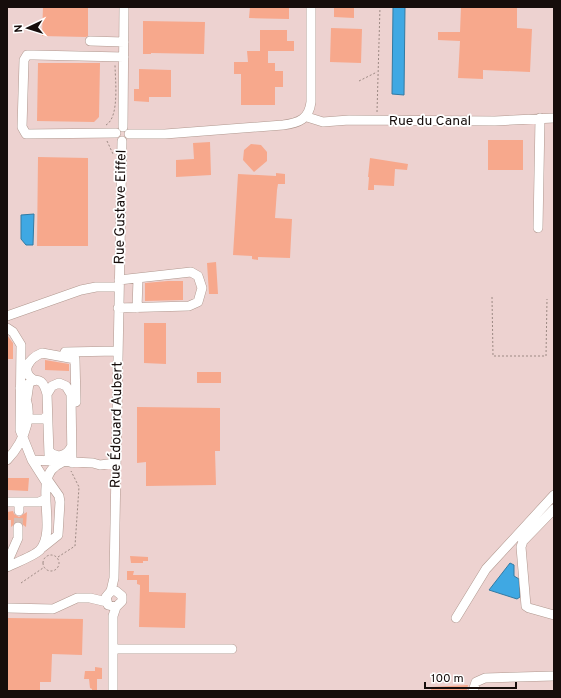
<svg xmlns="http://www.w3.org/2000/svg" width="561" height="698" viewBox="0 0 561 698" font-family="Overpass,sans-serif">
  <rect width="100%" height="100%" fill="#f6ddd4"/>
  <!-- industrial -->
  <path fill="#edd2d0" d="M7,7H554V691H7Z"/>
  <!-- water -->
  <path fill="#3fa8e3" stroke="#337aa2" d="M393,7H405L404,95L392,94Z
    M34,214L33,245H26L21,239V215Z
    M510,563L514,565V576L519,579L520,597L517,599L489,590Z"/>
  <!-- building -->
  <path fill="#f7a88c" d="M43,7H88V36L86,37L42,36Z
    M250,7H289V19L249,18Z
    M334,7H354V18L334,17Z
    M461,7H517V28L532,29L530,72L483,70V79L458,78L460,41L438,40V32H460Z
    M143,21L205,22L204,54L151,53V54H143Z
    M331,28L362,29L361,63L330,62Z
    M260,30H287V41H294V51H268V63H275V71H283V87H275V105H241V74H234V62H248L247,51H260Z
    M38,63H100L99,117L94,122L37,121Z
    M139,69L171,70V97H149V102L134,101V89H139Z
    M488,140H523V170H488Z
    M210,142L211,175L176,177V160L194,159L193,143Z
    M251,144L261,145L267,152V161L254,172L243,160L244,150Z
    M38,157L88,158V246H37Z
    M370,158L408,164L407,170L395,169L394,186L374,185V190H368L369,177H368Z
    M276,173L285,174V184H278L277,190L275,218L292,219L290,258L258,257V260L252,259V256L233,255L238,174L276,176Z
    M216,262L218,294H209L207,263Z
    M168,281H183V300L145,301V283Z
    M144,323H166V364L144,363Z
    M7,335L13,343V359H8Z
    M45,360L69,364V371L45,370Z
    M197,372H221V383H197Z
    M137,407L220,408V451H215L216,485L146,486V462L137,463Z
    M7,478H29L28,491L7,490Z
    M13,511L14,514L19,517L27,512L26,527L18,521L11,527V520H7V512Z
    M130,556L148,557V561H143V563H131Z
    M127,571H134L133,575H149V592L186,593L185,628L139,627L140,585L137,584V580H127Z
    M7,618L83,619L82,655L52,654L51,682H40V691H7Z
    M95,667L102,668V679H97V691H92V689L90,688L89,679H84L85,671H95Z
    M468,685L467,691H431V687Z"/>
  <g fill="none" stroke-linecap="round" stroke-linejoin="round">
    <!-- minor-tunnel -->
    <path stroke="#d4beb6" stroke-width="9" stroke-dasharray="9 4.5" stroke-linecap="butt" d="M18,527L19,511"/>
    <defs>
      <path id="minor" d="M90,41L124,42
        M307,117L323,122L349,120L495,121L554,118
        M123,127L124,7
        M116,133L26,134L22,127L24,60L27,55H34L124,57
        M129,134H165L283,125C299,123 309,119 311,102V7
        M538,228L540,118
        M118,308L189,306L198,302L202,288L198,276L191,272L119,280
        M137,308L138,279
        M7,316L81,290L96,287H119
        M7,328L13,332L21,345L20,430L32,460L46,482
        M65,352L118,351
        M34,380C19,371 30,358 42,353L75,359L76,402
        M27,397L29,383C40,376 44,383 47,394
        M27,416L30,419H43L47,416
        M49,451C56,459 67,456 71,447
        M7,460C25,441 37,410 20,388
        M32,460L93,463L100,465L116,463
        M53,461L49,455L47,394L52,386L59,383L66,386L71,394L72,463
        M7,502H19V511
        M19,502H39L46,499
        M554,509L523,541L521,547L526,606L529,608L554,615
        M43,547L58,535L60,502L59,496L47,479
        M7,563L18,538V527
        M7,567C15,563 34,556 40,550C59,528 30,475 61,463
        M111,591H116L122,596V601L116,607L108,605L106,597L111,591L114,578L122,141
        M7,608L53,609L77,598H90L107,602
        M456,618L486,569L554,495
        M114,649H232
        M113,691V616L116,607
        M473,691L476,682L485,678L554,676"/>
    </defs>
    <!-- minor casing -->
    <use href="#minor" stroke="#b0988f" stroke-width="10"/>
    <!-- path -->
    <path stroke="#9c8983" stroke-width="1" stroke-dasharray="2 2" stroke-linecap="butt" d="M359,81L377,72
      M377,112L380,7
      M106,125C120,117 115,78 115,64
      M107,141L113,154
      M492,297L493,356H546L547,299
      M43 563a8 8 0 1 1 16 0a8 8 0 1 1-16 0Z
      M58,557L75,546L79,487L71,471
      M21,583L43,568"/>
    <!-- minor -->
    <use href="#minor" stroke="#fff" stroke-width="9"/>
  </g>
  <g text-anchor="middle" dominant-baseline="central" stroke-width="3.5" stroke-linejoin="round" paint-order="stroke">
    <!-- street labels -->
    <g font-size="14" fill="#160d0b" stroke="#fff">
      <text x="430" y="121">Rue du Canal</text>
      <text transform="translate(121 207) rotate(-89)">Rue Gustave Eiffel</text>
      <text transform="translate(117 425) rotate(-89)">Rue Édouard Aubert</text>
    </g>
  </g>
  <!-- border -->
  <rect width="561" height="698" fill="none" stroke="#160d0b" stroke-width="16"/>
  <!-- north arrow -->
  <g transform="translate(28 28) rotate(266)" stroke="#ffffff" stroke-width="3" paint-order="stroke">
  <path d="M0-3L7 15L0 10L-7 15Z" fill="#160d0b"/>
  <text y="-6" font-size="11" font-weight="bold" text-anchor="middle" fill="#160d0b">N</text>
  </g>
  <!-- scale -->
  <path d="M425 682v6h91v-6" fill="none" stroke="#160d0b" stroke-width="2"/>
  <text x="431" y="682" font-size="12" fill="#160d0b" stroke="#ffffff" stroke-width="3" paint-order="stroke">100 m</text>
</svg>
